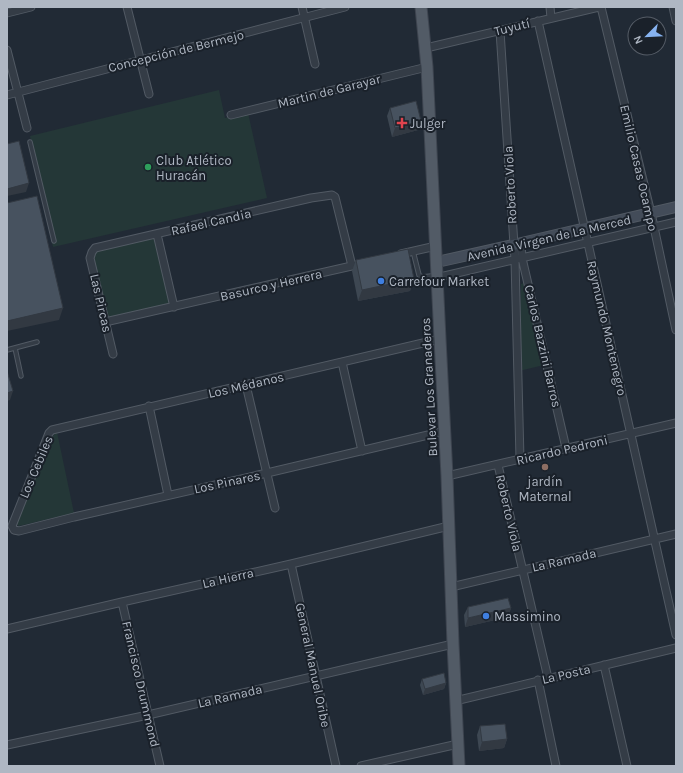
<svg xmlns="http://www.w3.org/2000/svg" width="683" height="773" viewBox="0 0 683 773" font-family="Karla,sans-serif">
  <rect width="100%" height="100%" fill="#212a35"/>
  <!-- green -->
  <path fill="#243737" d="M219,90L225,118L248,113L267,198L53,247L30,136Z
    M157,234L174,307L106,323L92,252Z
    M524,283L527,284L544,365L519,371L521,284Z
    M57,432L74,513L19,526L16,524L52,437Z"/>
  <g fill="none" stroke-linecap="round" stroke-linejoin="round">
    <defs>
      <path id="lane" d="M30,142L54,241
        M413,251L419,275L422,277L431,276
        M15,348L21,376
        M7,350L37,342"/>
      <path id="street" d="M127,7L149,94
        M302,7L315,64
        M550,7L551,18
        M601,7L651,213L676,330
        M673,7L676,21
        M7,13L31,7
        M538,21L676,635
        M500,31L515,260L520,459
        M426,48L599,7
        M7,50L27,128
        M7,95L345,7
        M231,115L427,67
        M157,234L174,307
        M521,243L522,258L566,448
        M401,254L436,246
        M427,280L676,222
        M105,322L356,265
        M440,339L52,430L49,433L12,526L14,530L19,531L74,517L267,473L445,431
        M113,354L90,258L92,252L95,248L311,198L332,195L335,197L336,201L352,266
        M342,362L362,451
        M246,385L275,508
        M149,406L168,495
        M498,465L548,678
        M447,476L676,423
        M291,564L336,766
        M451,587L676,534
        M122,602L160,766
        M7,629L122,602L291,564L449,526
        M604,665L627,766
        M538,680L556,766
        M455,701L676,648
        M7,745L148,715L453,644
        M361,766L458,744"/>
      <path id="secondary" d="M437,262L513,245L676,207"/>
      <path id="primary" d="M421,7L427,67L440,339L447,476L453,644L459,766"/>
    </defs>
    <!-- lane casing -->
    <use href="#lane" stroke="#525a64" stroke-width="5.5"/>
    <!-- street casing -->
    <use href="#street" stroke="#525a64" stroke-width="9"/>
    <!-- secondary casing -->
    <use href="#secondary" stroke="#525a64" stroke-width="12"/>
    <!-- primary casing -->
    <use href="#primary" stroke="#3e4550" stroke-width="13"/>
    <!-- lane -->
    <use href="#lane" stroke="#343c46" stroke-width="3.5"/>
    <!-- street -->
    <use href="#street" stroke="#343c46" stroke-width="7"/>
    <!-- secondary -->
    <use href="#secondary" stroke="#434c59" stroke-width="10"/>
    <!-- primary -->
    <use href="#primary" stroke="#525b66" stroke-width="11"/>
  </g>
  <!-- wall -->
  <path fill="#3d4752" d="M390,108L418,130L392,137L387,116Z
    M356,260L414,279L410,291L358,301L352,271Z
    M468,607L511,608L508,617L465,627L464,615Z
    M422,679L446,683L444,689L423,695L420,685Z
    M480,726L507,739L504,748L479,751L477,735Z"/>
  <!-- shaded-wall -->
  <path fill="#323942" d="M421,121L418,130L392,137L395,128Z
    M29,183L26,192L7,196V189Z
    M414,279L410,291L358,301L362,290Z
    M63,308L59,320L7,331V321Z
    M13,391L10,400L7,401V393Z
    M511,608L508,617L465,627L468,618Z
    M446,683L444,689L423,695L425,689Z
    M507,739L504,748L479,751L482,742Z"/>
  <!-- building -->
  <path fill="#47525f" stroke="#323942" d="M416,101L421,121L395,128L390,108Z
    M19,141L29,183L7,189V144Z
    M37,196L63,308L7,321V203Z
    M408,249L414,279L362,290L356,260Z
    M7,371L13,391L7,393Z
    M508,598L511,608L468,618V607Z
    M444,673L446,683L425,689L422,679Z
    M505,724L507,739L482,742L480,726Z"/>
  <!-- markers -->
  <path fill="#e0444e" stroke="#1a212a" stroke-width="1.5" d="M400 117h4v4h4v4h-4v4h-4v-4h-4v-4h4z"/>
  <circle fill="#2e9e5b" stroke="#1a212a" stroke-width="1.5" cx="148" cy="167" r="4"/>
  <g fill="#3f7fe0" stroke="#1a212a" stroke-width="1.5">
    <circle cx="381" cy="281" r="4"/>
    <circle cx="486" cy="616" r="4"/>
  </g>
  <circle fill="#8d6e63" stroke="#1a212a" stroke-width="1.5" cx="545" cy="467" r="4"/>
  <g text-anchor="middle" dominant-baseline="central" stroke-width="4" stroke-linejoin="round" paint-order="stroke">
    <!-- street labels -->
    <g font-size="13" fill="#afb7c3" stroke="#1a212a">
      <text transform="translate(512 27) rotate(-14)">Tuyutí</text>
      <text transform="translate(176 51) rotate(-14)">Concepción de Bermejo</text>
      <text transform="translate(329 91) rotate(-14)">Martin de Garayar</text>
      <text transform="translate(639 168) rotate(77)">Emilio Casas Ocampo</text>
      <text transform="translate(510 185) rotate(-93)">Roberto Viola</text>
      <text transform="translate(211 222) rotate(-13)">Rafael Candia</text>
      <text transform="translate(549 238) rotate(-13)">Avenida Virgen de La Merced</text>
      <text transform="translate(271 285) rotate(-13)">Basurco y Herrera</text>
      <text transform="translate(101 303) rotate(77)">Las Pircas</text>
      <text transform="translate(607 328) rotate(77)">Raymundo Montenegro</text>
      <text transform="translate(543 346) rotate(77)">Carlos Bazzini Barros</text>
      <text transform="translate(246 385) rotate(-13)">Los Médanos</text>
      <text transform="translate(429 387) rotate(-93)">Bulevar Los Granaderos</text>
      <text transform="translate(562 450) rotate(-13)">Ricardo Pedroni</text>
      <text transform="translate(36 467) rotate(-67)">Los Cebiles</text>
      <text transform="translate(227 482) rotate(-12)">Los Pinares</text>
      <text transform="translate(509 513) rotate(77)">Roberto Viola</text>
      <text transform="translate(564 560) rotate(-13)">La Ramada</text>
      <text transform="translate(228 578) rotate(-13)">La Hierra</text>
      <text transform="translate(313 665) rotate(78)">General Manuel Oribe</text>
      <text transform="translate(566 674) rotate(-13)">La Posta</text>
      <text transform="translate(141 684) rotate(77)">Francisco Drummond</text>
      <text transform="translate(230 696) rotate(-13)">La Ramada</text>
    </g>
    <!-- poi labels -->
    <g font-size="13" fill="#afb7c3" stroke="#1a212a" text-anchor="start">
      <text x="410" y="123">Julger</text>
      <text x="156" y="160">Club Atlético<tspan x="156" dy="15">Huracán</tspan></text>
      <text x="389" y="281">Carrefour Market</text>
      <text x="545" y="481" text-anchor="middle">jardín<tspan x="545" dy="15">Maternal</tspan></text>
      <text x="494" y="616">Massimino</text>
    </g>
  </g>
  <!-- border -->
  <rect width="683" height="773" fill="none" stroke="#afb7c3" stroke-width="16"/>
  <!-- north arrow -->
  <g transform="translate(647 36) rotate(246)"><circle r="19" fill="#1a212a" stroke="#565d67"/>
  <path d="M0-3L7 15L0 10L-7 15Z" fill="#87b3f0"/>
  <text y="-6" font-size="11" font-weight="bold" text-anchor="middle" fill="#afb7c3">N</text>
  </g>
</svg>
